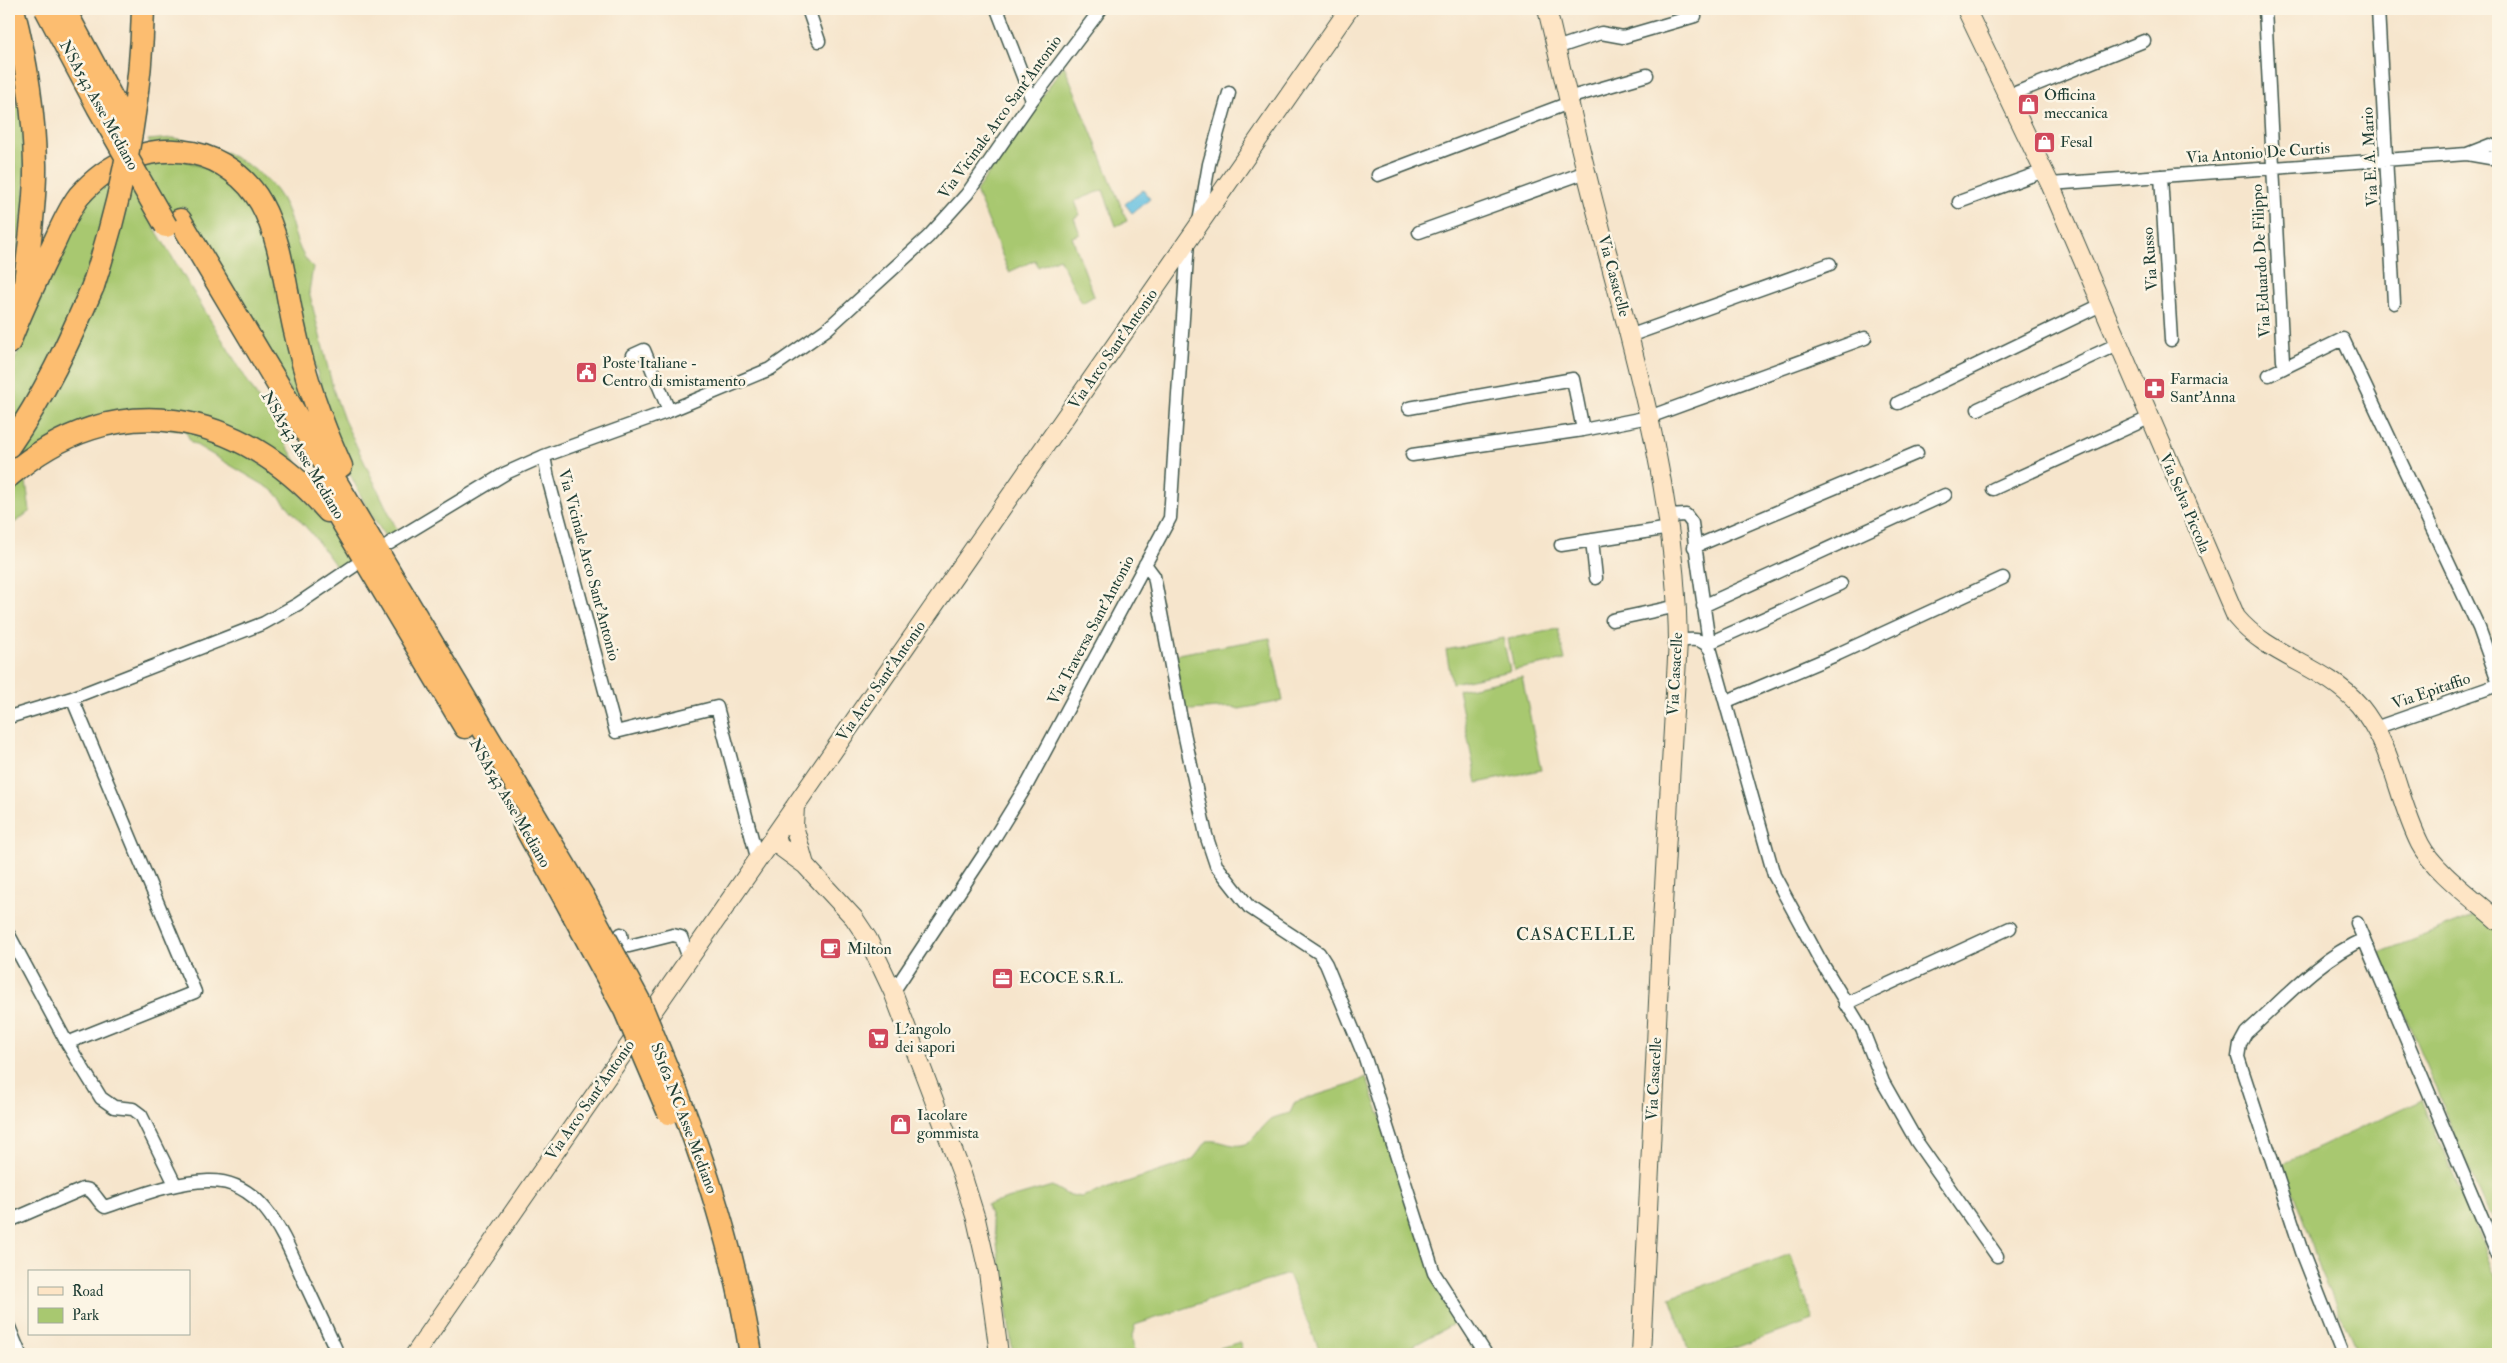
<svg xmlns="http://www.w3.org/2000/svg" width="2507" height="1363" viewBox="0 0 2507 1363" font-family="'IM FELL Double Pica',serif">
  <rect width="100%" height="100%" fill="#fcf5e5"/>
  <filter id="ink" filterUnits="userSpaceOnUse"><feTurbulence type="fractalNoise" baseFrequency=".02" numOctaves="2"/><feDisplacementMap in="SourceGraphic" scale="10" xChannelSelector="R" yChannelSelector="G"/><feConvolveMatrix kernelMatrix="1 2 1 2 8 2 1 2 1" color-interpolation-filters="sRGB"/></filter>
  <filter id="wash" filterUnits="userSpaceOnUse"><feTurbulence type="fractalNoise" baseFrequency=".0096" numOctaves="4" result="noise"/><feDisplacementMap in="SourceGraphic" scale="20" xChannelSelector="R" yChannelSelector="G"/><feGaussianBlur stdDeviation="1.12" result="paint"/><feColorMatrix in="noise" values="0 0 0 0 0 0 0 0 0 0 0 0 0 0 0 0 0 1.4 0 .05"/><feComposite in="paint" operator="in"/></filter>
  <g filter="url(#wash)">
    <rect width="100%" height="100%" fill="#f6e5cc"/>
    <!-- green -->
    <path fill="#a8c870" stroke="#648252" d="M1064,65L1127,221L1116,226L1103,190L1075,201L1080,215L1074,218L1080,234L1072,237L1094,296L1082,303L1059,258L1038,267L1035,260L1009,272L976,191Z
      M23,103L25,200L9,294C9,259 16,224 16,189C16,162 9,135 9,107Z
      M173,138C219,145 273,168 289,215C295,233 298,254 313,267L309,292L334,392L344,420L399,534L388,541L366,506L347,468L260,191L152,147L148,140Z
      M157,157L184,160L220,172L241,191L257,213L268,250L311,427L184,206L154,227L302,471L219,439L288,480L330,527L352,561L339,570L312,534L274,491L191,442L185,430L151,427L84,440L25,474L30,511L9,527V377L14,362L70,228L85,201L102,184Z
      M1558,629L1565,660L1514,670L1508,639Z
      M1270,638L1283,701L1239,709L1233,707L1191,710L1185,708L1172,655Z
      M1503,638L1510,671L1452,683L1446,650Z
      M1522,677L1541,770L1477,783L1458,690Z
      M2481,913L2498,930V1220L2487,1212L2379,953Z
      M1366,1077L1458,1320L1457,1322L1398,1354H1321L1288,1274L1135,1325L1132,1336L1134,1354H1013L996,1236L987,1205L1052,1186L1066,1194L1081,1197L1188,1162L1194,1158L1207,1141C1219,1139 1230,1147 1242,1145C1255,1141 1258,1130 1268,1121C1273,1117 1283,1115 1290,1113L1295,1102L1353,1084Z
      M2422,1100L2498,1282V1354H2358L2321,1271L2283,1164Z
      M1790,1254L1813,1320L1718,1354H1690L1670,1298Z
      M1240,1342L1243,1354H1200Z"/>
    <!-- water -->
    <path fill="#63c0e1" stroke="#417e8a" d="M1143,190L1150,199L1132,213L1125,204Z"/>
  </g>
  <g filter="url(#ink)">
    <g fill="none" stroke-linecap="round" stroke-linejoin="round">
      <defs>
        <path id="street" d="M808,9L819,41
          M997,9L1032,100
          M2265,9L2283,361
          M2378,9L2394,303
          M1556,48L1601,33L1623,37L1695,16
          M2008,96L2144,41
          M1568,98L1647,75
          M2467,154L2490,145L2498,148
          M1378,175L1569,103
          M2161,176L2171,340
          M2050,184L2467,154L2490,158L2498,156
          M1959,202L2044,171
          M1199,222L1209,164L1229,93
          M1419,232L1586,172
          M1629,336L1830,264
          M633,355L644,350L669,411
          M2269,375L2343,339L2479,628L2498,681
          M1898,403L2103,304
          M1409,408L1573,379L1583,430
          M1978,409L2120,343
          M1412,455L1583,430L1649,417L1865,338
          M1993,489L2149,418
          M1668,516L1686,515L1692,523L1709,643L1708,645
          M1592,540L1596,578
          M390,543L506,473L544,456
          M1561,545L1670,528
          M1694,547L1917,453
          M1145,564L1154,576L1180,714L1206,835L1216,865L1249,907L1319,953L1326,964L1365,1058L1434,1273L1486,1354
          M1703,606L1945,495
          M1612,620L1678,606
          M1678,641C1692,639 1703,637 1711,651L1774,875L1820,960L1862,1029L1883,1082L1917,1142L1997,1256
          M1709,643L1841,584
          M1727,701L1838,654L2003,578
          M9,717L72,698L264,623L298,604L354,566
          M2375,728L2498,685
          M758,861L717,707L616,732L548,478L544,456L669,411L770,369L827,329L928,237L967,194L1032,100L1101,9
          M2357,923L2498,1256
          M621,934L622,942L629,946L673,935L681,937L689,958
          M9,935L67,1043L101,1098L114,1107L133,1109L141,1115L175,1184
          M893,992L985,853L1028,783L1170,518L1188,241
          M1845,1004L2010,928
          M67,1043L195,992L72,698
          M9,1221L83,1189C94,1188 97,1202 105,1207C139,1196 172,1182 208,1181C264,1179 285,1240 304,1281C316,1306 327,1330 338,1354
          M9,1327L20,1354
          M2342,1354L2302,1252L2238,1057L2240,1044L2246,1033C2283,1000 2318,959 2364,939"/>
        <path id="secondary" d="M1547,9C1565,84 1582,159 1602,233C1638,367 1676,501 1678,641L1661,940L1641,1354
          M1966,9L2050,184L2236,617C2269,657 2326,666 2359,705C2395,749 2396,796 2420,844C2433,870 2476,901 2498,921
          M795,806L794,826L805,865
          M776,835L779,846L805,865L854,918L868,939L893,992L962,1174L976,1219L988,1272L999,1354
          M415,1354C723,904 1039,458 1349,9"/>
        <path id="highway" d="M13,9C26,59 34,112 35,164C36,203 28,252 24,293
          M180,220L582,895
          M9,343C22,308 38,276 54,243C61,228 69,209 79,196C108,163 149,144 193,153C221,159 247,178 261,203C282,241 285,289 295,331C305,378 321,422 341,466
          M9,446C44,396 69,342 93,286
          M9,476C115,384 240,410 328,511
          M324,491L465,727
          M524,825L565,899
          M677,1093C710,1177 737,1265 751,1354"/>
      </defs>
      <!-- street casing -->
      <use href="#street" stroke="#3f564b" stroke-width="15"/>
      <!-- secondary casing -->
      <use href="#secondary" stroke="#3f564b" stroke-width="20"/>
      <!-- highway casing -->
      <use href="#highway" stroke="#3f564b" stroke-width="25"/>
      <!-- street -->
      <use href="#street" stroke="#fff" stroke-width="12"/>
      <!-- secondary -->
      <use href="#secondary" stroke="#fee5c5" stroke-width="18"/>
      <!-- highway -->
      <use href="#highway" stroke="#fcbd6f" stroke-width="22"/>
      <defs>
        <path id="highway-bridge" d="M46,9L98,107L166,226
          M64,9L129,130
          M93,286C123,194 141,105 143,9
          M582,895L639,1001L677,1093
          M565,899L625,1010L669,1113"/>
      </defs>
      <!-- highway-bridge casing -->
      <use href="#highway-bridge" stroke="#3f564b" stroke-width="25" stroke-linecap="butt"/>
      <!-- highway-bridge -->
      <use href="#highway-bridge" stroke="#fcbd6f" stroke-width="22"/>
    </g>
  </g>
  <!-- icons -->
  <defs>
    <symbol id="shop-square" viewBox="-11 -11 22 22"><rect x="-9" y="-9" width="18" height="18" rx="4" fill="#d1495b" stroke="#fcf5e5"/><path d="M-5-2.5h2.3a2.7 3.5 0 0 1 5.4 0H5L5.5 6h-11ZM-1.5-2.5h3a1.5 2.3 0 0 0-3 0Z" fill="#fff"/></symbol>
    <symbol id="civic-square" viewBox="-11 -11 22 22"><rect x="-9" y="-9" width="18" height="18" rx="4" fill="#d1495b" stroke="#fcf5e5"/><path d="M-.6-6.5H3V-4.5H.6V-3L4-1V1h2V6H-6V1h2V-1L-.6-3ZM-1.2 2.5V6h2.4V2.5Z" fill="#fff"/></symbol>
    <symbol id="pharmacy-square" viewBox="-11 -11 22 22"><rect x="-9" y="-9" width="18" height="18" rx="4" fill="#d1495b" stroke="#fcf5e5"/><path d="M-2-6h4v4h4v4h-4v4h-4v-4h-4v-4h4Z" fill="#fff"/></symbol>
    <symbol id="cafe-square" viewBox="-11 -11 22 22"><rect x="-9" y="-9" width="18" height="18" rx="4" fill="#d1495b" stroke="#fcf5e5"/><path d="M-5.5-4.5H6V0H3Q3 3.5 0 3.5H-2.5Q-5.5 3.5-5.5 0ZM3-3.2v2h1.7v-2ZM-6 4.5H4V6H-6Z" fill="#fff"/></symbol>
    <symbol id="office-square" viewBox="-11 -11 22 22"><rect x="-9" y="-9" width="18" height="18" rx="4" fill="#d1495b" stroke="#fcf5e5"/><path d="M-6-3h4V-5.5h4V-3h4V5H-6ZM-1-4.5V-3h2v-1.5ZM-6 0V1H6V0Z" fill="#fff"/></symbol>
    <symbol id="supermarket-square" viewBox="-11 -11 22 22"><rect x="-9" y="-9" width="18" height="18" rx="4" fill="#d1495b" stroke="#fcf5e5"/><path d="M-6-5.5h2.5l.6 2H6L4.5 2H-2.5L-4.4-4H-6ZM-1.5 3.2a1.3 1.3 0 1 0 .1 0ZM3 3.2a1.3 1.3 0 1 0 .1 0Z" fill="#fff"/></symbol>
  </defs>
  <g fill-rule="evenodd">
    <use href="#shop-square" x="2016" y="92" width="25" height="25"/>
    <use href="#shop-square" x="2032" y="130" width="25" height="25"/>
    <use href="#civic-square" x="574" y="360" width="25" height="25"/>
    <use href="#pharmacy-square" x="2142" y="376" width="25" height="25"/>
    <use href="#cafe-square" x="818" y="936" width="25" height="25"/>
    <use href="#office-square" x="990" y="966" width="25" height="25"/>
    <use href="#supermarket-square" x="866" y="1026" width="25" height="25"/>
    <use href="#shop-square" x="888" y="1112" width="25" height="25"/>
  </g>
  <g text-anchor="middle" dominant-baseline="central" stroke-width="5" stroke-linejoin="round" paint-order="stroke">
    <!-- poi labels -->
    <g font-size="16" fill="#1f3d34" stroke="#fcf5e5" text-anchor="start">
      <text x="2044" y="95">Officina<tspan x="2044" dy="18">meccanica</tspan></text>
      <text x="2060" y="142">Fesal</text>
      <text x="602" y="363">Poste Italiane -<tspan x="602" dy="18">Centro di smistamento</tspan></text>
      <text x="2170" y="379">Farmacia<tspan x="2170" dy="18">Sant'Anna</tspan></text>
      <text x="847" y="949">Milton</text>
      <text x="1019" y="978">ECOCE S.R.L.</text>
      <text x="895" y="1029">L'angolo<tspan x="895" dy="18">dei sapori</tspan></text>
      <text x="917" y="1115">Iacolare<tspan x="917" dy="18">gommista</tspan></text>
    </g>
    <!-- street labels -->
    <g font-size="16" fill="#1f3d34" stroke="#fcf5e5">
      <text transform="translate(99 105) rotate(61)">NSA543 Asse Mediano</text>
      <text transform="translate(1000 117) rotate(-54)">Via Vicinale Arco Sant'Antonio</text>
      <text transform="translate(2258 153) rotate(-4)">Via Antonio De Curtis</text>
      <text transform="translate(2370 157) rotate(-93)">Via E. A. Mario</text>
      <text transform="translate(2150 259) rotate(-94)">Via Russo</text>
      <text transform="translate(2261 261) rotate(-93)">Via Eduardo De Filippo</text>
      <text transform="translate(1614 276) rotate(75)">Via Casacelle</text>
      <text transform="translate(1113 349) rotate(-55)">Via Arco Sant'Antonio</text>
      <text transform="translate(303 455) rotate(59)">NSA543 Asse Mediano</text>
      <text transform="translate(2185 503) rotate(67)">Via Selva Piccola</text>
      <text transform="translate(589 565) rotate(75)">Via Vicinale Arco Sant'Antonio</text>
      <text transform="translate(1091 630) rotate(-62)">Via Traversa Sant'Antonio</text>
      <text transform="translate(1675 674) rotate(-87)">Via Casacelle</text>
      <text transform="translate(881 681) rotate(-55)">Via Arco Sant'Antonio</text>
      <text transform="translate(2431 691) rotate(-19)">Via Epitaffio</text>
      <text transform="translate(510 803) rotate(60)">NSA543 Asse Mediano</text>
      <text transform="translate(1654 1079) rotate(-87)">Via Casacelle</text>
      <text transform="translate(590 1100) rotate(-55)">Via Arco Sant'Antonio</text>
      <text transform="translate(684 1118) rotate(69)">SS162 NC Asse Mediano</text>
    </g>
    <!-- neighbourhood labels -->
    <g font-size="18" letter-spacing="1" fill="#1f3d34" stroke="#fcf5e5">
      <text x="1576" y="934">CASACELLE</text>
    </g>
  </g>
  <!-- margin -->
  <rect width="2507" height="1363" fill="none" stroke="#fcf5e5" stroke-width="30"/>
  <!-- legend -->
  <rect x="28" y="1270" width="162" height="65" fill="#fcf5e5" stroke="#a4ab9e"/>
  <rect x="38" y="1287" width="25" height="8" fill="#fee5c5" stroke="#a4ab9e"/>
  <text x="72" y="1296" font-size="15" fill="#1f3d34">Road</text>
  <rect x="38" y="1308" width="25" height="15" fill="#a8c870" stroke="#a4ab9e"/>
  <text x="72" y="1320" font-size="15" fill="#1f3d34">Park</text>
</svg>
